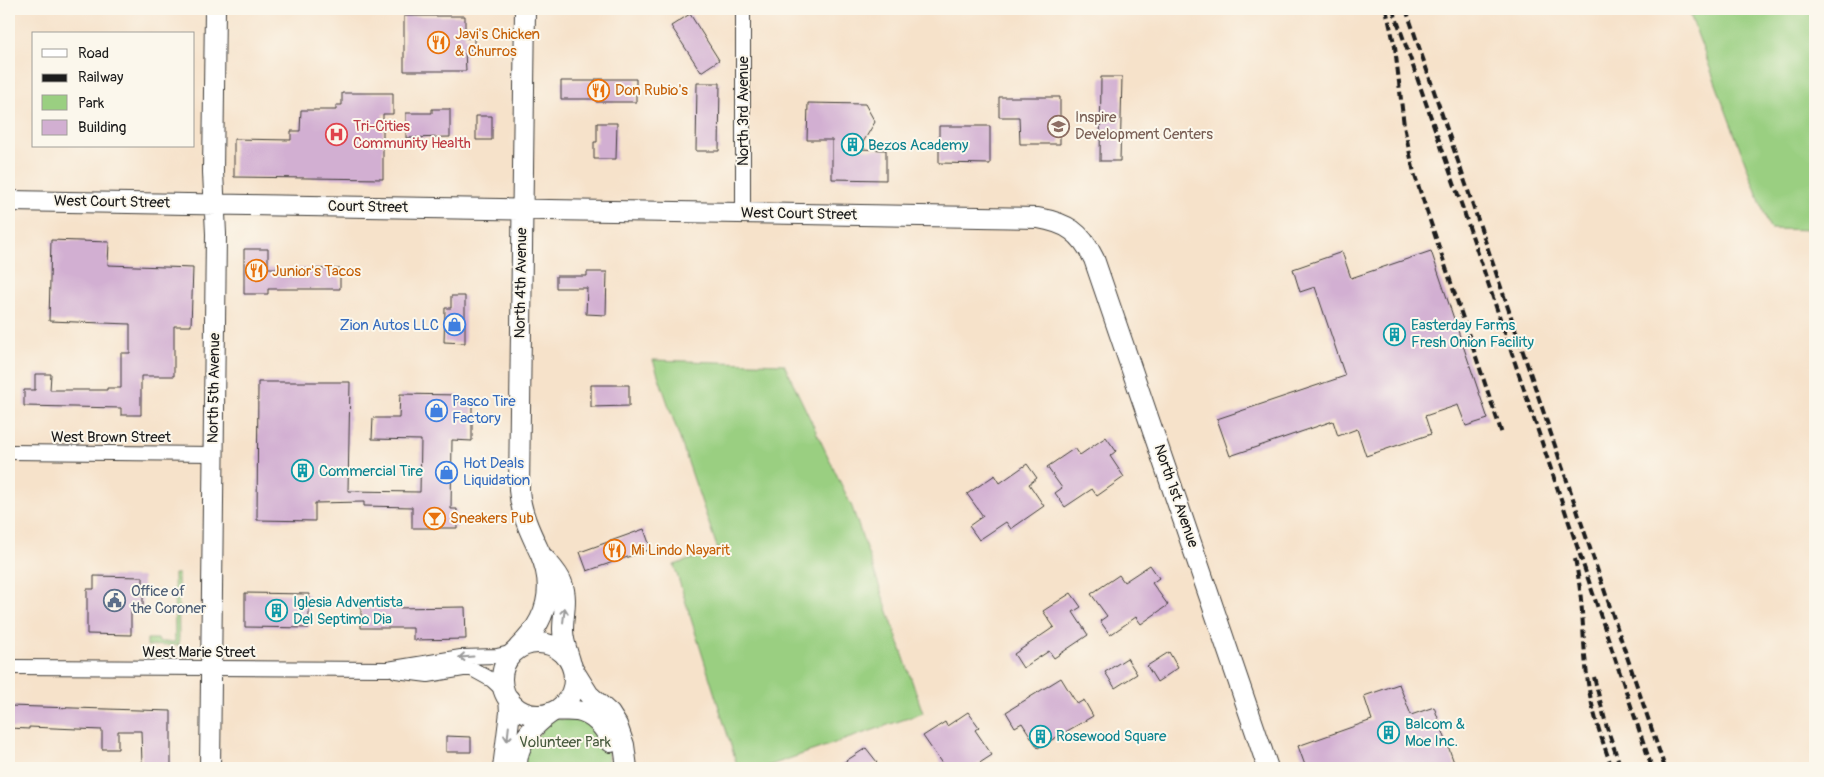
<svg xmlns="http://www.w3.org/2000/svg" width="1824" height="777" viewBox="0 0 1824 777" font-family="Pangolin,sans-serif">
  <rect width="100%" height="100%" fill="#fbf7ec"/>
  <filter id="ink" filterUnits="userSpaceOnUse"><feTurbulence type="fractalNoise" baseFrequency=".02" numOctaves="2"/><feDisplacementMap in="SourceGraphic" scale="10" xChannelSelector="R" yChannelSelector="G"/><feConvolveMatrix kernelMatrix="1 2 1 2 8 2 1 2 1" color-interpolation-filters="sRGB"/></filter>
  <filter id="wash" filterUnits="userSpaceOnUse"><feTurbulence type="fractalNoise" baseFrequency=".0096" numOctaves="4" result="noise"/><feDisplacementMap in="SourceGraphic" scale="20" xChannelSelector="R" yChannelSelector="G"/><feGaussianBlur stdDeviation="1.12" result="paint"/><feColorMatrix in="noise" values="0 0 0 0 0 0 0 0 0 0 0 0 0 0 0 0 0 1.4 0 .05"/><feComposite in="paint" operator="in"/></filter>
  <g filter="url(#wash)">
    <rect width="100%" height="100%" fill="#f6e2ca"/>
    <!-- green -->
    <path fill="#9acf81" stroke="#5b764e" d="M1688,9H1815V230L1770,229Z
      M653,360L784,364L852,507L923,713L762,768H738L674,565L718,550Z
      M174,574H178L179,645L147,646V639H158L159,642H175Z
      M553,718L588,722L608,751V768H523L524,751Z"/>
    <g id="blocks">
      <!-- building -->
      <path fill="#d2afd2" d="M690,14L719,60L701,72L671,26Z
        M404,16H465V38H474V49L465,50L466,71H404Z
        M1101,77H1122L1120,161H1100Z
        M595,79H636V102H596V99H561V81H595Z
        M697,83H720L719,151H696Z
        M342,93H393V114H383V179L234,177V139L291,140V131H300L301,110H336V105H342Z
        M999,97H1060V144H1020L1019,117H999Z
        M808,103L865,104L875,122L859,149L886,150V180L832,179V140H807Z
        M432,109H450V137L406,138V113H432Z
        M476,116H492V140H476Z
        M597,123H617L616,159H594V142H597Z
        M939,126H990V164L939,163Z
        M51,240L109,242L108,265L193,268L191,326H174V376H141V415H121V408L24,406V390H35V374H51L50,390H107V388H121V353H130V324L49,321Z
        M244,249H268V268L340,269V289H268V294H244Z
        M1431,251L1488,419L1466,426L1458,405L1425,416L1431,434L1366,456L1357,429L1338,436L1333,421L1230,456L1217,419L1345,376L1315,287L1300,292L1293,269L1342,252L1351,278Z
        M587,272H607L606,315L586,314L587,288H556V276H587Z
        M451,296H465V343L444,342L445,308H451Z
        M258,382H350L348,491L420,492L421,440L372,439L373,418H399L400,394L459,395V402H472V441L452,440L451,509H457V528H412V507L364,506V502L315,503V521L257,520Z
        M591,385H629V406L591,407Z
        M1106,437L1116,451L1110,456L1124,477L1097,496L1092,489L1065,507L1055,493L1062,488L1047,467L1075,448L1080,455Z
        M1027,464L1037,478L1029,484L1044,506L1011,529L1006,522L979,540L969,526L983,516L967,494L995,475L1000,483Z
        M644,529L651,549L587,571L580,552Z
        M1150,565L1159,578L1152,583L1168,605L1141,624L1136,617L1110,635L1100,621L1107,616L1091,594L1119,575L1124,582Z
        M94,576L143,577V610H131V635L87,634V589H94Z
        M245,593L309,594V628L245,627Z
        M1071,593L1081,607L1073,612L1088,635L1054,658L1049,651L1023,668L1014,654L1054,627L1043,611Z
        M361,601H393V608L465,607L466,639L413,640V628H361Z
        M1169,652L1178,668L1157,682L1147,666Z
        M1127,658L1137,674L1115,688L1105,672Z
        M1061,678L1077,704L1084,700L1093,716L1038,748L1022,723L1015,727L1006,712Z
        M1399,684L1411,715L1434,707L1456,768H1306L1298,746L1372,720L1364,696Z
        M9,706L171,711V765H142L141,731H118V749H102V730L29,727V729L9,728Z
        M968,712L979,727L975,730L992,755L972,768H945L923,736L945,722L947,726Z
        M446,736L471,737V752H446Z
        M866,748L877,762L868,768H835Z"/>
    </g>
  </g>
  <g filter="url(#ink)">
    <use href="#blocks" fill-opacity="0" stroke="#3d3a36" stroke-width="1"/>
    <g fill="none" stroke-linecap="round" stroke-linejoin="round">
      <defs>
        <path id="street" d="M743,213V9
          M9,452L214,454
          M9,667L388,669L461,657L497,656L514,652
          M396,671L428,675L463,669H472L492,680L505,692"/>
        <path id="secondary" d="M9,201L1038,218C1067,223 1081,232 1094,259L1268,768
          M544,558C551,566 559,574 562,583C568,599 563,614 563,630C563,641 567,651 570,661
          M502 679a36 36 0 1 1 72 0a36 36 0 1 1-72 0Z
          M518,648C546,622 556,589 540,553C530,532 521,514 519,490L525,9
          M574,671L589,695L610,714L617,725L624,745L627,768
          M557,710C564,711 570,710 577,711C593,714 605,727 611,742
          M210,768L216,234L213,172L215,9
          M503,768L510,712L509,699
          M517,768C516,744 533,725 552,712"/>
      </defs>
      <!-- street casing -->
      <use href="#street" stroke="#3d3a36" stroke-width="16"/>
      <!-- secondary casing -->
      <use href="#secondary" stroke="#3d3a36" stroke-width="22"/>
      <!-- street -->
      <use href="#street" stroke="#fff" stroke-width="14"/>
      <!-- secondary -->
      <use href="#secondary" stroke="#fff" stroke-width="20"/>
      <!-- rail -->
      <path stroke="#1c1c1c" stroke-width="4" stroke-dasharray="8 4" stroke-linecap="butt" d="M1386,9L1395,47L1404,126L1414,173L1502,434
        M1393,9L1463,209L1652,768
        M1406,9L1665,768
        M1575,559C1584,600 1582,642 1588,683C1592,712 1602,740 1612,768
        M1594,677L1607,728L1621,768"/>
    </g>
    <!-- one-way arrows -->
    <defs><path id="oneway-shaft" d="M-6 0H5M1.5-3L5.5 0L1.5 3" fill="none" stroke-width="1.6" stroke-linecap="round" stroke-linejoin="round" transform="scale(1.25)"/></defs>
    <g stroke="#999">
      <use href="#oneway-shaft" transform="translate(564 615) rotate(-83)"/>
      <use href="#oneway-shaft" transform="translate(466 657) rotate(176)"/>
      <use href="#oneway-shaft" transform="translate(508 734) rotate(96)"/>
    </g>
  </g>
  <!-- icons -->
  <defs>
    <symbol id="restaurant-ring" viewBox="-11 -11 22 22"><circle r="9.5" fill="#fbf7ec" stroke="#e8710a" stroke-width="1.5"/><path d="M-5-6h1v4h1v-4h1v4h1v-4h1v5L-1.5 .5V6h-2V.5L-5-1ZM5-6V6H3V1.5H1.5Q1.5-4 5-6Z" fill="#e8710a"/></symbol>
    <symbol id="school-ring" viewBox="-11 -11 22 22"><circle r="9.5" fill="#fbf7ec" stroke="#8d6e63" stroke-width="1.5"/><path d="M0-5L7-2L0 1L-7-2ZM-4 1L0 2.5L4 1V4Q0 6-4 4Z" fill="#8d6e63"/></symbol>
    <symbol id="hospital-ring" viewBox="-11 -11 22 22"><circle r="9.5" fill="#fbf7ec" stroke="#e0444e" stroke-width="1.5"/><path d="M-5-5h3v3.5h4V-5h3V5h-3V1.5h-4V5h-3Z" fill="#e0444e"/></symbol>
    <symbol id="building-ring" viewBox="-11 -11 22 22"><circle r="9.5" fill="#fbf7ec" stroke="#0f9aa8" stroke-width="1.5"/><path d="M-4-6H4V6H1V3H-1V6H-4ZM-2.5-4.3h1.7v1.8h-1.7ZM.8-4.3h1.7v1.8H.8ZM-2.5-1h1.7V.8h-1.7ZM.8-1h1.7V.8H.8Z" fill="#0f9aa8"/></symbol>
    <symbol id="shop-ring" viewBox="-11 -11 22 22"><circle r="9.5" fill="#fbf7ec" stroke="#3f7fe0" stroke-width="1.5"/><path d="M-5-2.5h2.3a2.7 3.5 0 0 1 5.4 0H5L5.5 6h-11ZM-1.5-2.5h3a1.5 2.3 0 0 0-3 0Z" fill="#3f7fe0"/></symbol>
    <symbol id="bar-ring" viewBox="-11 -11 22 22"><circle r="9.5" fill="#fbf7ec" stroke="#e8710a" stroke-width="1.5"/><path d="M-6-5H6L.8 .8V4.5H3.5V6h-7V4.5H-.8V.8Z" fill="#e8710a"/></symbol>
    <symbol id="civic-ring" viewBox="-11 -11 22 22"><circle r="9.5" fill="#fbf7ec" stroke="#5c6f8a" stroke-width="1.5"/><path d="M-.6-6.5H3V-4.5H.6V-3L4-1V1h2V6H-6V1h2V-1L-.6-3ZM-1.2 2.5V6h2.4V2.5Z" fill="#5c6f8a"/></symbol>
  </defs>
  <g fill-rule="evenodd">
    <use href="#restaurant-ring" x="426" y="30" width="25" height="25"/>
    <use href="#restaurant-ring" x="586" y="78" width="25" height="25"/>
    <use href="#school-ring" x="1046" y="114" width="25" height="25"/>
    <use href="#hospital-ring" x="324" y="122" width="25" height="25"/>
    <use href="#building-ring" x="840" y="132" width="25" height="25"/>
    <use href="#restaurant-ring" x="244" y="258" width="25" height="25"/>
    <use href="#shop-ring" x="442" y="312" width="25" height="25"/>
    <use href="#building-ring" x="1382" y="322" width="25" height="25"/>
    <use href="#shop-ring" x="424" y="398" width="25" height="25"/>
    <use href="#building-ring" x="290" y="458" width="25" height="25"/>
    <use href="#shop-ring" x="434" y="460" width="25" height="25"/>
    <use href="#bar-ring" x="422" y="506" width="25" height="25"/>
    <use href="#restaurant-ring" x="602" y="538" width="25" height="25"/>
    <use href="#civic-ring" x="102" y="588" width="25" height="25"/>
    <use href="#building-ring" x="264" y="598" width="25" height="25"/>
    <use href="#building-ring" x="1376" y="720" width="25" height="25"/>
    <use href="#building-ring" x="1028" y="724" width="25" height="25"/>
  </g>
  <g text-anchor="middle" dominant-baseline="central" stroke-width="4" stroke-linejoin="round" paint-order="stroke">
    <!-- food labels -->
    <g font-size="15" fill="#c56008" stroke="#fbf7ec" text-anchor="start">
      <text x="455" y="34">Javi's Chicken<tspan x="455" dy="17">&amp; Churros</tspan></text>
      <text x="615" y="90">Don Rubio's</text>
      <text x="272" y="271">Junior's Tacos</text>
      <text x="450" y="518">Sneakers Pub</text>
      <text x="631" y="550">Mi Lindo Nayarit</text>
    </g>
    <!-- street labels -->
    <g font-size="15" fill="#1c1c1c" stroke="#fbf7ec">
      <text transform="translate(743 111) rotate(-90)">North 3rd Avenue</text>
      <text transform="translate(112 202) rotate(1)">West Court Street</text>
      <text transform="translate(368 207) rotate(1)">Court Street</text>
      <text transform="translate(799 214) rotate(1)">West Court Street</text>
      <text transform="translate(521 283) rotate(-89)">North 4th Avenue</text>
      <text transform="translate(214 388) rotate(-89)">North 5th Avenue</text>
      <text x="111" y="437">West Brown Street</text>
      <text transform="translate(1176 496) rotate(71)">North 1st Avenue</text>
      <text x="199" y="652">West Marie Street</text>
    </g>
    <!-- education labels -->
    <g font-size="15" fill="#785e54" stroke="#fbf7ec" text-anchor="start">
      <text x="1075" y="117">Inspire<tspan x="1075" dy="17">Development Centers</tspan></text>
    </g>
    <!-- health labels -->
    <g font-size="15" fill="#be3a42" stroke="#fbf7ec" text-anchor="start">
      <text x="353" y="126">Tri-Cities<tspan x="353" dy="17">Community Health</tspan></text>
    </g>
    <!-- culture labels -->
    <g font-size="15" fill="#0d838f" stroke="#fbf7ec" text-anchor="start">
      <text x="868" y="145">Bezos Academy</text>
      <text x="1411" y="325">Easterday Farms<tspan x="1411" dy="17">Fresh Onion Facility</tspan></text>
      <text x="319" y="471">Commercial Tire</text>
      <text x="293" y="602">Iglesia Adventista<tspan x="293" dy="17">Del Septimo Dia</tspan></text>
      <text x="1405" y="724">Balcom &amp;<tspan x="1405" dy="17">Moe Inc.</tspan></text>
      <text x="1056" y="736">Rosewood Square</text>
    </g>
    <!-- shop labels -->
    <g font-size="15" fill="#366cbe" stroke="#fbf7ec" text-anchor="start">
      <text x="439" y="325" text-anchor="end">Zion Autos LLC</text>
      <text x="452" y="401">Pasco Tire<tspan x="452" dy="17">Factory</tspan></text>
      <text x="463" y="463">Hot Deals<tspan x="463" dy="17">Liquidation</tspan></text>
    </g>
    <!-- service labels -->
    <g font-size="15" fill="#4e5e75" stroke="#fbf7ec" text-anchor="start">
      <text x="131" y="591">Office of<tspan x="131" dy="17">the Coroner</tspan></text>
    </g>
    <!-- park labels -->
    <g font-size="15" fill="#485b3f" stroke="#fbf7ec">
      <text x="565" y="742">Volunteer Park</text>
    </g>
  </g>
  <!-- margin -->
  <rect width="1824" height="777" fill="none" stroke="#fbf7ec" stroke-width="30"/>
  <!-- legend -->
  <rect x="32" y="32" width="162" height="115" fill="#fbf7ec" stroke="#a29f99"/>
  <rect x="42" y="49" width="25" height="8" fill="#ffffff" stroke="#a29f99"/>
  <text x="78" y="58" font-size="15" fill="#1c1c1c">Road</text>
  <rect x="42" y="74" width="25" height="8" fill="#1c1c1c" stroke="#a29f99"/>
  <text x="78" y="82" font-size="15" fill="#1c1c1c">Railway</text>
  <rect x="42" y="95" width="25" height="15" fill="#9acf81" stroke="#a29f99"/>
  <text x="78" y="108" font-size="15" fill="#1c1c1c">Park</text>
  <rect x="42" y="120" width="25" height="15" fill="#d2afd2" stroke="#a29f99"/>
  <text x="78" y="132" font-size="15" fill="#1c1c1c">Building</text>
</svg>
